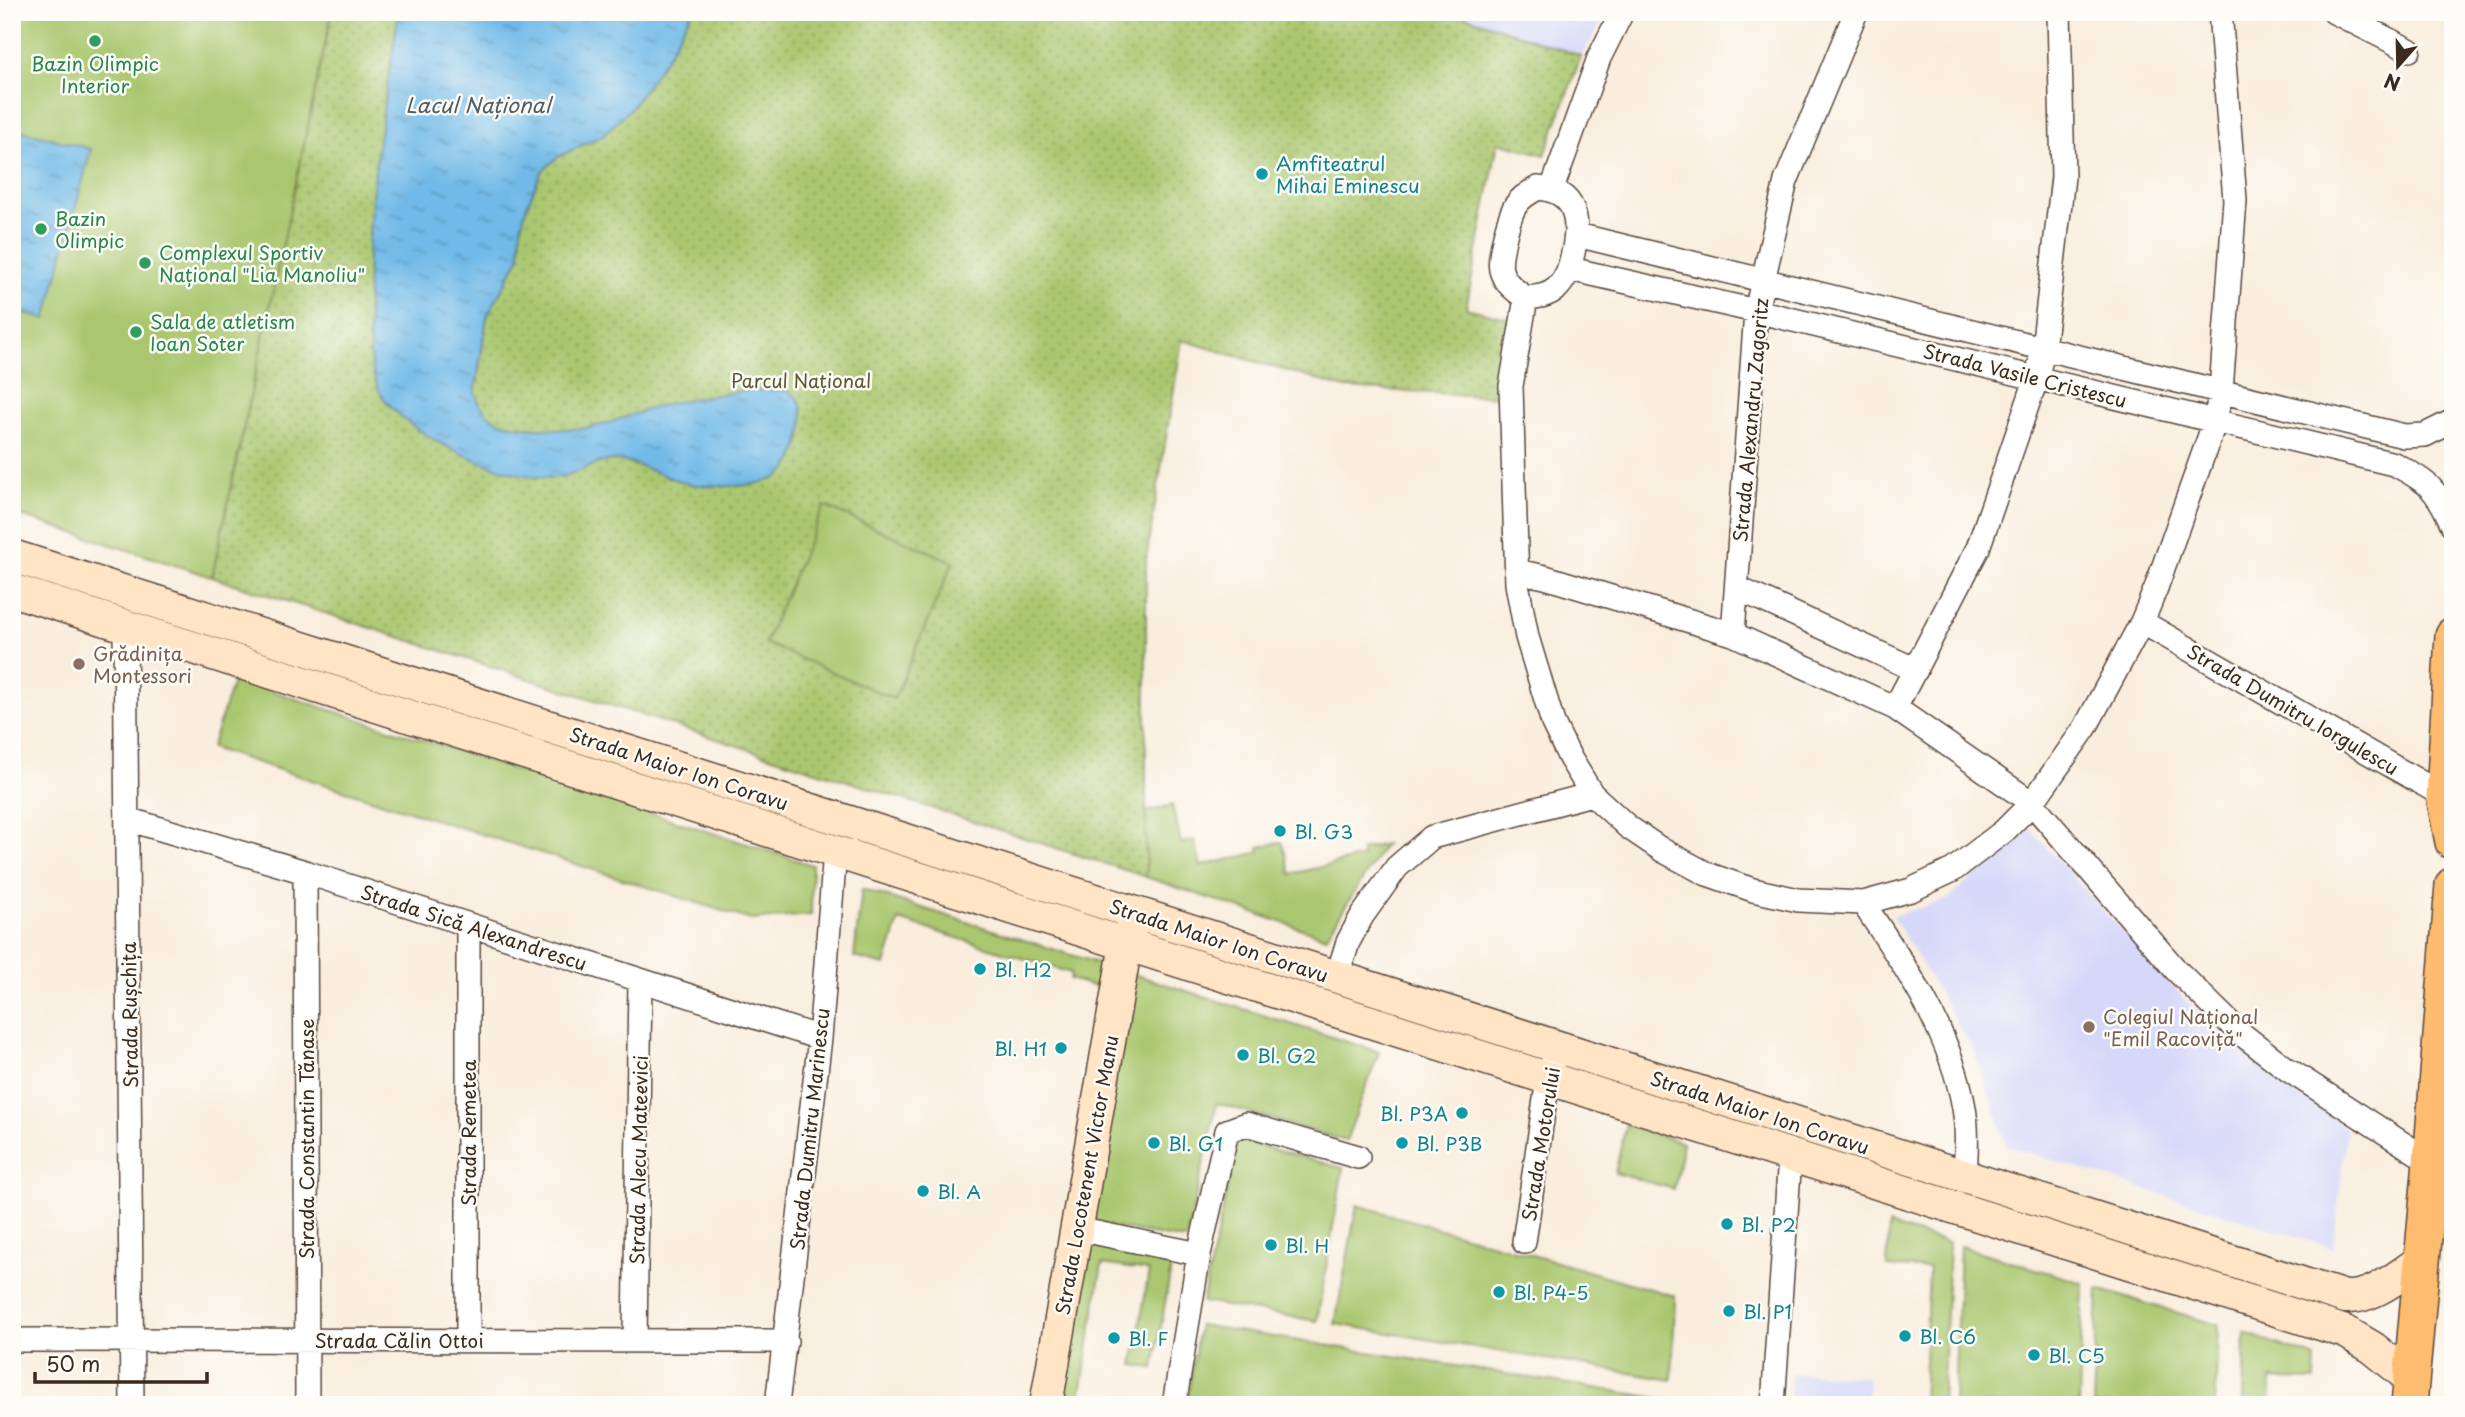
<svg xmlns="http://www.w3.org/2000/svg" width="2465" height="1417" viewBox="0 0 2465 1417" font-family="'Playpen Sans',sans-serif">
  <defs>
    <pattern id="park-dots" width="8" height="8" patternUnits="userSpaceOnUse" patternTransform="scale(1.75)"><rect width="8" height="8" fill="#aac76f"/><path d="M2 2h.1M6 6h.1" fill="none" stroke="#8ca25b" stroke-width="1.8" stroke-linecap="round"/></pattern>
    <pattern id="water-ripples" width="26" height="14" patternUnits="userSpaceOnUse" patternTransform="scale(1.75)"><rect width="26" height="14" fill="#6fb9e8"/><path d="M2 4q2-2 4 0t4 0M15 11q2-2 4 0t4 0" fill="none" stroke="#5c97bb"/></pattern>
  </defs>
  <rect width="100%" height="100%" fill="#fdfcf7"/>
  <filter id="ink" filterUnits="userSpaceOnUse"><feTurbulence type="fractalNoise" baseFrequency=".0143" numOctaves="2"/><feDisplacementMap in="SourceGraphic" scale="14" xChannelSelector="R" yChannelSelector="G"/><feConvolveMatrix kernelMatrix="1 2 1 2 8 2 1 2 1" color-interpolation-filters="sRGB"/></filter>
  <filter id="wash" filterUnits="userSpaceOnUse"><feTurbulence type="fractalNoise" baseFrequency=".00686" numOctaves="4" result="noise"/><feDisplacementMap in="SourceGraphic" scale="28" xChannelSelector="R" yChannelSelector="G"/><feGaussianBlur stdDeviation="1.57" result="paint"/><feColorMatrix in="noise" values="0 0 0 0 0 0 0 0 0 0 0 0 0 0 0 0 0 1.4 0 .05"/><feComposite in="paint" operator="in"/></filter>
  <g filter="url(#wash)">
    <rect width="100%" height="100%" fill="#f9eddd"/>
    <!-- built -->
    <path fill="#d6d8f9" d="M1453,12H1608L1581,56Z
      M2028,827L2189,1004L2347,1129L2333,1248L2007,1146L1974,1051L1893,916L1948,899Z
      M1792,1373L1868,1377L1867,1405H1789Z"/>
    <!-- park -->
    <path fill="url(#park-dots)" stroke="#727846" stroke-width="2" d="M332,12H1453L1581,56L1545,155L1498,142L1466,308L1508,318L1500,397L1345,388L1182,340L1146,560V877L212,577Z"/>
    <!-- garden -->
    <path fill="#aac76f" stroke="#727846" stroke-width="2" d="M12,12H332L212,577L12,513Z
      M824,506L953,562L894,699L765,643Z
      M234,679L812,865L811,915L751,920L211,748Z
      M1172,805L1181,843L1194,840L1201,866L1260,852L1259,847L1282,842L1291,874L1363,857L1361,850L1385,844L1326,937L1146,877V812Z
      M862,889L1100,964L1096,987L1070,979L1071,973L899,920L885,965L854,957Z
      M1133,974L1379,1052L1346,1141L1217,1103L1186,1240L1090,1223Z
      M1626,1124L1683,1143L1674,1189L1615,1173Z
      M1238,1140L1343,1168L1317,1321L1202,1302Z
      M1357,1205L1675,1296L1672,1380L1335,1324Z
      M1889,1225L1949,1243L1942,1405H1923L1929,1268L1887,1267Z
      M1085,1240L1173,1256L1154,1368L1133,1365L1149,1271L1102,1264L1079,1404L1055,1400Z
      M1960,1246L2083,1283L2079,1405H1954Z
      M2098,1289L2218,1325L2215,1405H2093Z
      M1199,1325L1701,1405H1187Z
      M2245,1333L2316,1358L2315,1380L2271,1379L2270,1405H2243Z"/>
    <!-- water -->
    <path fill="url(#water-ripples)" stroke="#557283" stroke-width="2" d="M399,12H692L666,58L631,108L603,135L558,157L542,171L527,205L521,227L520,256L487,317L475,393C479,405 485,415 498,421C517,429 570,431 591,427C616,423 638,411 663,405C687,399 765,385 787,391C795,394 801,401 802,409C805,427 798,461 783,473C765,489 708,488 686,483C663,477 643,464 620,461C598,458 581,473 560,477C513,484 409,437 383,397C370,377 370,353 369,330C362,225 382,116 399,12Z
      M12,128L91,149L46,319L12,310Z"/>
  </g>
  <g filter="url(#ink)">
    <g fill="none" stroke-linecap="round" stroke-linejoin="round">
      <defs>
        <path id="street" d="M2334,12L2409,50
          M1538,188C1577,191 1580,221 1573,253C1570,266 1567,278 1557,288C1548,296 1538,297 1526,298C1516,291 1504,283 1501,270C1498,258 1509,215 1516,205C1521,197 1530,192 1538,188Z
          M1552,189L1599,58L1622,12
          M1577,235L2404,436L2425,435L2453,421
          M1570,269L1756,311L2394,464C2429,482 2437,489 2453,526
          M1526,298L1511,386L1517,584L1527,637L1553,723L1570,758L1592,794L1628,827L1662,850L1707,874L1753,890L1798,900L1863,903L1911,890L1953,870L2004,831L2032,803L2085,728L2142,622L2156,588L2215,421L2221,391L2235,200L2220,12
          M1516,571L1545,577L1733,634L1895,708L2032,803L2176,970L2239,1032L2287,1069L2431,1162
          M1737,588L1916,670
          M2142,622L2444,796
          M125,625L132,1405
          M1733,634L1756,311L1786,181L1856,12
          M1895,708L1978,548L2037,377L2043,349L2063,177L2059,12
          M127,819L305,872L820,1038
          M305,872L307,1405
          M1863,903C1905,966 1951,1032 1964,1108C1968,1131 1966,1154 1965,1178
          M468,925V1340
          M1337,977L1348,942L1362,916L1397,867L1432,837L1592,794
          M1077,1229L1199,1254
          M1524,1242L1548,1079L1557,1047
          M12,1340L786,1341
          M635,1340L640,980
          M777,1405L820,1038L835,852
          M1174,1405L1199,1254L1227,1131L1246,1124L1358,1157
          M1773,1405L1790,1156"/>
        <path id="secondary" d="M12,556L2345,1297C2373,1299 2398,1275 2421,1261
          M12,590L2346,1332L2373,1348L2411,1379
          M1046,1405L1126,944L1132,925"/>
        <path id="primary" d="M2453,635L2444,796L2453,842
          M2409,1405L2431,1162L2453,885"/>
      </defs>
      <!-- street casing -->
      <use href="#street" stroke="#58473b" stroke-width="26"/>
      <!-- secondary casing -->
      <use href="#secondary" stroke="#58473b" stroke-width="35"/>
      <!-- primary casing -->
      <use href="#primary" stroke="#58473b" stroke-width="38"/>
      <!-- street -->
      <use href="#street" stroke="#fff" stroke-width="23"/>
      <!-- secondary -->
      <use href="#secondary" stroke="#ffe4c6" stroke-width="32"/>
      <!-- primary -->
      <use href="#primary" stroke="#febc70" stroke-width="35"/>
      <!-- tram -->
      <path stroke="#3b2a1e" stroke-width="2" d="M2446,1405L2453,1308"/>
    </g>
  </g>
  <!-- markers -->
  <g fill="#2e9e5b" stroke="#fdfcf7" stroke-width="2.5">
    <circle cx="95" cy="41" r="7"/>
    <circle cx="41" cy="229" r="7"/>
    <circle cx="145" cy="263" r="7"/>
    <circle cx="136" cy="332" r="7"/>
  </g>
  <g fill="#0f9aa8" stroke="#fdfcf7" stroke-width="2.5">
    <circle cx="1262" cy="174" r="7"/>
    <circle cx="1280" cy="831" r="7"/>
    <circle cx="980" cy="969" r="7"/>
    <circle cx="1061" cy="1048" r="7"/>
    <circle cx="1243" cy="1055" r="7"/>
    <circle cx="1462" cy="1113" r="7"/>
    <circle cx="1154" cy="1143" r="7"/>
    <circle cx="1402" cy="1143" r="7"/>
    <circle cx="923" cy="1191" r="7"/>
    <circle cx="1727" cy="1224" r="7"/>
    <circle cx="1271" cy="1245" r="7"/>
    <circle cx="1499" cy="1292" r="7"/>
    <circle cx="1729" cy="1311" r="7"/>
    <circle cx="1905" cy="1336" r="7"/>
    <circle cx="1114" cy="1338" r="7"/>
    <circle cx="2034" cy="1355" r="7"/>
  </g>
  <g fill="#8d6e63" stroke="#fdfcf7" stroke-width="2.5">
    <circle cx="79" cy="664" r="7"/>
    <circle cx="2089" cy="1027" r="7"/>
  </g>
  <g text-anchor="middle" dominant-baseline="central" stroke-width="5" stroke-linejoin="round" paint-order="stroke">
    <!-- leisure labels -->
    <g font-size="19" fill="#27864d" stroke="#fdfcf7" text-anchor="start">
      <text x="95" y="63" text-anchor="middle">Bazin Olimpic<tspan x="95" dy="22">Interior</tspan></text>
      <text x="55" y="218">Bazin<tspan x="55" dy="22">Olimpic</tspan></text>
      <text x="159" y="252">Complexul Sportiv<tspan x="159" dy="22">Național "Lia Manoliu"</tspan></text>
      <text x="150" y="321">Sala de atletism<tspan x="150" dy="22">Ioan Soter</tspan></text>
    </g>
    <!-- culture labels -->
    <g font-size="19" fill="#0d838f" stroke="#fdfcf7" text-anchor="start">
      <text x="1276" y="163">Amfiteatrul<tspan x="1276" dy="22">Mihai Eminescu</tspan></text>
      <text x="1294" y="831">Bl. G3</text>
      <text x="994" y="969">Bl. H2</text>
      <text x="1047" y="1048" text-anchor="end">Bl. H1</text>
      <text x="1257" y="1055">Bl. G2</text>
      <text x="1448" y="1113" text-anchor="end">Bl. P3A</text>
      <text x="1168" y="1143">Bl. G1</text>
      <text x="1416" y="1143">Bl. P3B</text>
      <text x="937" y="1191">Bl. A</text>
      <text x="1741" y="1224">Bl. P2</text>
      <text x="1285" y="1245">Bl. H</text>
      <text x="1513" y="1292">Bl. P4-5</text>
      <text x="1743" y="1311">Bl. P1</text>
      <text x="1919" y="1336">Bl. C6</text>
      <text x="1128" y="1338">Bl. F</text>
      <text x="2048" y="1355">Bl. C5</text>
    </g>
    <!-- street labels -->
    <g font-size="19" fill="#3b2a1e" stroke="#fdfcf7">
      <text transform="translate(2025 375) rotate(14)">Strada Vasile Cristescu</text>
      <text transform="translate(1750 420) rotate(-85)">Strada Alexandru Zagoritz</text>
      <text transform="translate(2293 709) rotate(30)">Strada Dumitru Iorgulescu</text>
      <text transform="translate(679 768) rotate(18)">Strada Maior Ion Coravu</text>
      <text transform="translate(474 927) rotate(18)">Strada Sică Alexandrescu</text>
      <text transform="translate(1219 940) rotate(18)">Strada Maior Ion Coravu</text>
      <text transform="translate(129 1015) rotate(-91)">Strada Rușchița</text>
      <text transform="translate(1760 1112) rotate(18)">Strada Maior Ion Coravu</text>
      <text transform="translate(809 1129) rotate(-84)">Strada Dumitru Marinescu</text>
      <text transform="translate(468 1133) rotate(-90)">Strada Remetea</text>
      <text transform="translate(306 1139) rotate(-90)">Strada Constantin Tănase</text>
      <text transform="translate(1540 1144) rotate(-81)">Strada Motorului</text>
      <text transform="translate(638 1160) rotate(-89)">Strada Alecu Mateevici</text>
      <text transform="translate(1086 1175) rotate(-80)">Strada Locotenent Victor Manu</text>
      <text x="399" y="1340">Strada Călin Ottoi</text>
    </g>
    <!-- park labels -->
    <g font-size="19" fill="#5c5936" stroke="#fdfcf7">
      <text x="801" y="380">Parcul Național</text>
    </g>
    <!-- education labels -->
    <g font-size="19" fill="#785e54" stroke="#fdfcf7" text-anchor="start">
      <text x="93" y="653">Grădinița<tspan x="93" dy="22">Montessori</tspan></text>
      <text x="2103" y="1016">Colegiul Național<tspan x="2103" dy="22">"Emil Racoviță"</tspan></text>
    </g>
    <!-- water labels -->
    <g font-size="21" font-style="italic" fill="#4d5c65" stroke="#fdfcf7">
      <text x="478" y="104">Lacul Național</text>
    </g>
  </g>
  <!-- margin -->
  <rect width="2465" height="1417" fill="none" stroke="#fdfcf7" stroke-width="42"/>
  <!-- north arrow -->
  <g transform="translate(2398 66) rotate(200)" stroke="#fdfcf7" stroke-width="5" paint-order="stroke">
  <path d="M0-5L12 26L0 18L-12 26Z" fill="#3b2a1e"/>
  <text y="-10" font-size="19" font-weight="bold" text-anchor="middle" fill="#3b2a1e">N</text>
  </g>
  <!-- scale -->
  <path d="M35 1372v10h172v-10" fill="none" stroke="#3b2a1e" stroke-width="3.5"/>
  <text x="46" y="1372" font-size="21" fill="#3b2a1e" stroke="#fdfcf7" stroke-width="5" paint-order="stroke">50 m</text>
</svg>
